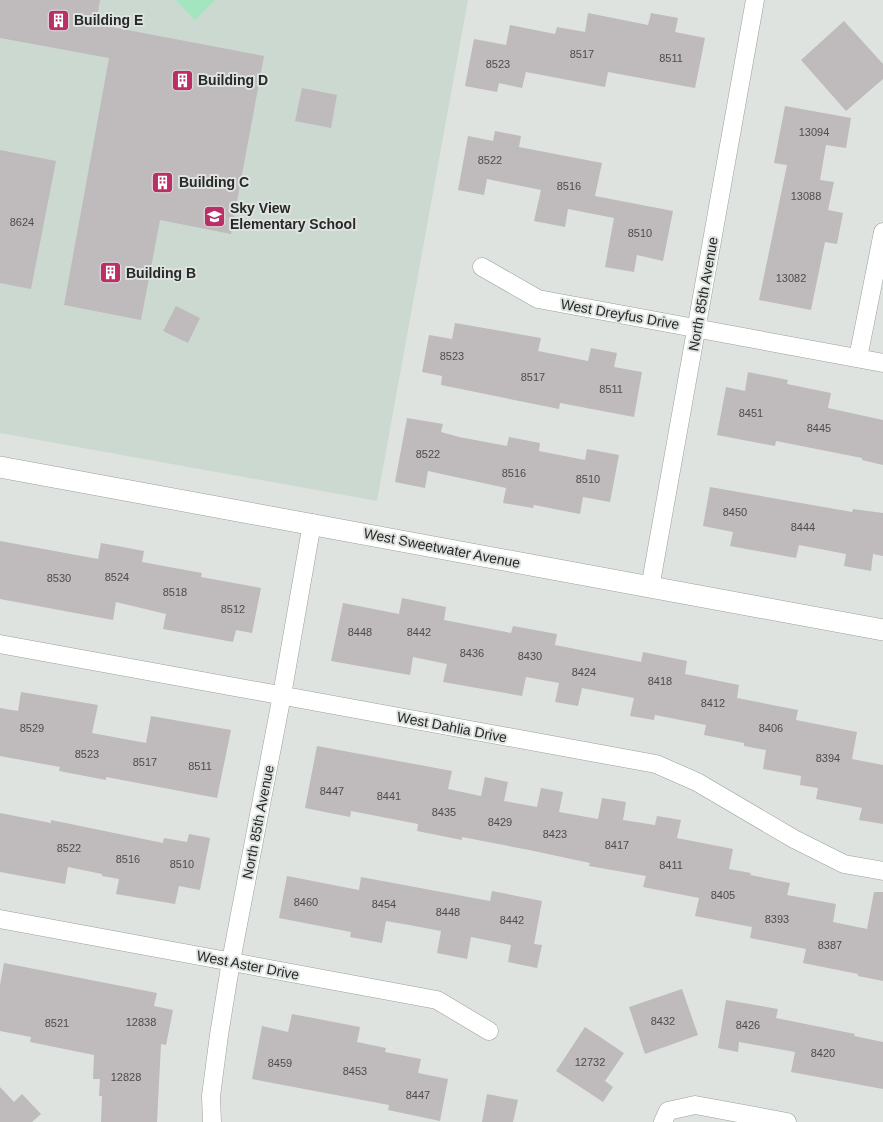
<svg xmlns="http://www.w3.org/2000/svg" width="883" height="1122" viewBox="0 0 883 1122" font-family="Arial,sans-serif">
  <rect width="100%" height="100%" fill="#dee3e0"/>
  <!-- built -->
  <path fill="#ccd9d1" d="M0,0H468L377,501L0,433Z"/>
  <!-- green -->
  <path fill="#a3e5be" d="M176,0H215L195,20Z"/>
  <!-- building -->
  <path fill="#bfbabb" d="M0,0H100L96,24L264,56L231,234L160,220L141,320L64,305L109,58L0,38Z
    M588,13L648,25L651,13L678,18L675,32L705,38L695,88L608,72L605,87L526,72L522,88L499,83L497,92L465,86L474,39L506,45L510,25L555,34L557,27L585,32Z
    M844,21L883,64V79L846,111L801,60Z
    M302,88L337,95L331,128L295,121Z
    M785,106L851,118L846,148L826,145L820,180L834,182L828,210L843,213L837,244L825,242L811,310L759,300L787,165L774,163Z
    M495,131L521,136L519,147L602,163L595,196L673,211L663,261L637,255L634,272L605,267L614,218L568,209L565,227L534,221L541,190L487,179L484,195L458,190L468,136L493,141Z
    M0,150L56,161L31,289L0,283Z
    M176,306L200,318L188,343L163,331Z
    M455,323L541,338L538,351L588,361L591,348L617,353L614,367L642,372L634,417L560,403L559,409L441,385L442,376L422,372L429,335L452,339Z
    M748,372L788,380L787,384L831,393L828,408L883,420V465L862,460V458L776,441L775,446L717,435L726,387L745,391Z
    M407,418L443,424L441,432L459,437L507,446L509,437L540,443L539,451L585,460L587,449L619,455L610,502L583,497L580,514L534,505L533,508L503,503L506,488L428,471L425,488L395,482Z
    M710,487L852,512L853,509L883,513V556L873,554L871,571L844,566L846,554L799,545L796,558L730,546L733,532L703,526Z
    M0,541L98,559L101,543L144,551L142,562L202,573L201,577L261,588L252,633L236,630L233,642L163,629L166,614L116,602L113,620L0,599Z
    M402,598L446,607L444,620L511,633L513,626L557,634L555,645L641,662L643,652L687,661L685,674L739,685L737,698L798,710L796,720L857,732L852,759L883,765V824L859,820L862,808L816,799L818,788L800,785L801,776L763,769L766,750L744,746V743L704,735L706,725L655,715L654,720L630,716L634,698L582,688L578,706L555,702L559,683L526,677L522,696L443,682L447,664L413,657L410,675L331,661L343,603L399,614Z
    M21,692L98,705L92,733L146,743L151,716L231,730L217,798L106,777V780L59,771L60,767L0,756V708L18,711Z
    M317,746L452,771L448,789L481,796L485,777L508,782L504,801L537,807L541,788L563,792L559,812L598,819L602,798L626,802L623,820L655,825L657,816L681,820L677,838L733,849L729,869L751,873L750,875L790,883L787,895L836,904L833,922L867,929L874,892H883V981L858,976V974L803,963L806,949L750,938L752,927L695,916L699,898L643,887L646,876L589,866L590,863L529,850L462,837V840L417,831L418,824L351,811L350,817L305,808Z
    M0,813L51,823V820L163,843L164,838L187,842L189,834L210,838L200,890L179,886L175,904L116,894L119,879L102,876V874L68,867L65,884L0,872Z
    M287,876L359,890L361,877L490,901L492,891L542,901L534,944L542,945L537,968L508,962L511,945L471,937L467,959L437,953L441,931L409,925L386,921L382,943L350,937L351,932L279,918Z
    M4,963L157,993L154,1006L173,1010L166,1045L161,1044L157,1122H101L102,1096H99L100,1079H93L94,1055L30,1042L31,1037L0,1031V985Z
    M682,989L698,1035L645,1054L629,1007Z
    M726,1000L778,1009L776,1018L855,1034L854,1036L883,1042V1089L791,1072L795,1052L739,1042L738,1052L718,1048Z
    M292,1014L360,1027L357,1042L386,1048L385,1052L421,1059L418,1073L448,1079L440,1121L388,1110L389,1105L252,1079L262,1026L288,1032Z
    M585,1027L624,1053L605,1081L613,1087L603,1102L556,1071Z
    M0,1087L14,1102L22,1094L41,1114L32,1122H0Z
    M487,1094L518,1100L513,1122H482Z"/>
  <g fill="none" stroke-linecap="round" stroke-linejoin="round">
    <defs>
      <path id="minor" d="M482,267L538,299L883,363
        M858,358L883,232
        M650,588L755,0
        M0,644L656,764L697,782L794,839L844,864L883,871
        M0,919L437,1000L489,1031
        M212,1122L211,1096L219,1035L231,961L282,695L312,523
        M663,1122L668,1111L695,1105L787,1122"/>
      <path id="tertiary" d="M0,467L883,630"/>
    </defs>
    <!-- minor casing -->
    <use href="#minor" stroke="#9a9f9c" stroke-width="19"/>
    <!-- tertiary casing -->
    <use href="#tertiary" stroke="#9a9f9c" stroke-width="22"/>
    <!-- minor -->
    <use href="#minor" stroke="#fff" stroke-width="18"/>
    <!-- tertiary -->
    <use href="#tertiary" stroke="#fff" stroke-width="21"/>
  </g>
  <!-- icons -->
  <defs>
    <symbol id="building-square" viewBox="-11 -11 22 22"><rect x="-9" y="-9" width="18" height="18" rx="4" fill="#bb2f66" stroke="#dee3e0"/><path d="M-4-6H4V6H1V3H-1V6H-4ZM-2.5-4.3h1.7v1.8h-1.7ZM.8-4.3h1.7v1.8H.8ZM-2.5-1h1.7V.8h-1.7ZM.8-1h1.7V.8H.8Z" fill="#fff"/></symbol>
    <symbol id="school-square" viewBox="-11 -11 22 22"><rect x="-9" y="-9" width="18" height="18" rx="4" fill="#bb2f66" stroke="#dee3e0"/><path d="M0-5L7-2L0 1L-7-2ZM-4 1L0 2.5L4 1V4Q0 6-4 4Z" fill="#fff"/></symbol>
  </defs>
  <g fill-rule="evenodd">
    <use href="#building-square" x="46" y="8" width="25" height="25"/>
    <use href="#building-square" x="170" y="68" width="25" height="25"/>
    <use href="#building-square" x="150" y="170" width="25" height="25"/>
    <use href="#school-square" x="202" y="204" width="25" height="25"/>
    <use href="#building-square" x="98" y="260" width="25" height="25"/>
  </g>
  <g text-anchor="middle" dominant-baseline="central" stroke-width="4" stroke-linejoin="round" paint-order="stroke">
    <!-- number labels -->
    <g font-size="11" fill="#4d4d4d">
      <text x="582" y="54">8517</text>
      <text x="671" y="58">8511</text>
      <text x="498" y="64">8523</text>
      <text x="814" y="132">13094</text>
      <text x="490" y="160">8522</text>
      <text x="569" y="186">8516</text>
      <text x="806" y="196">13088</text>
      <text x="22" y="222">8624</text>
      <text x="640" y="233">8510</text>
      <text x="791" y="278">13082</text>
      <text x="452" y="356">8523</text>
      <text x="533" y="377">8517</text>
      <text x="611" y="389">8511</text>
      <text x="751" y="413">8451</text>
      <text x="819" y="428">8445</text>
      <text x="428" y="454">8522</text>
      <text x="514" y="473">8516</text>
      <text x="588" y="479">8510</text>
      <text x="735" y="512">8450</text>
      <text x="803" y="527">8444</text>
      <text x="117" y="577">8524</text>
      <text x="59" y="578">8530</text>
      <text x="175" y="592">8518</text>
      <text x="233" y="609">8512</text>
      <text x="360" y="632">8448</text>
      <text x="419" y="632">8442</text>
      <text x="472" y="653">8436</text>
      <text x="530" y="656">8430</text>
      <text x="584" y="672">8424</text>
      <text x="660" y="681">8418</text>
      <text x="713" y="703">8412</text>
      <text x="32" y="728">8529</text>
      <text x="771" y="728">8406</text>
      <text x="87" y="754">8523</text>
      <text x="828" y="758">8394</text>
      <text x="145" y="762">8517</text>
      <text x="200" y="766">8511</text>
      <text x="332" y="791">8447</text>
      <text x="389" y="796">8441</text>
      <text x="444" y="812">8435</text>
      <text x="500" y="822">8429</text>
      <text x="555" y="834">8423</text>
      <text x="617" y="845">8417</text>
      <text x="69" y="848">8522</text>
      <text x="128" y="859">8516</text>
      <text x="182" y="864">8510</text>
      <text x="671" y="865">8411</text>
      <text x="723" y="895">8405</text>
      <text x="306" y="902">8460</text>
      <text x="384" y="904">8454</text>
      <text x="448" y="912">8448</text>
      <text x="777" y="919">8393</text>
      <text x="512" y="920">8442</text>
      <text x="830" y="945">8387</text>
      <text x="663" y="1021">8432</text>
      <text x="141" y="1022">12838</text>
      <text x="57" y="1023">8521</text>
      <text x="748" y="1025">8426</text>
      <text x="823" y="1053">8420</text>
      <text x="590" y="1062">12732</text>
      <text x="280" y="1063">8459</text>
      <text x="355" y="1071">8453</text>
      <text x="126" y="1077">12828</text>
      <text x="418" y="1095">8447</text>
    </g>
    <!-- poi labels -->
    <g font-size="14" font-weight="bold" fill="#272928" stroke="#dee3e0" text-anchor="start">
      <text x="74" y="20">Building E</text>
      <text x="198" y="80">Building D</text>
      <text x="179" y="182">Building C</text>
      <text x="230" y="208">Sky View<tspan x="230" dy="16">Elementary School</tspan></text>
      <text x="126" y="273">Building B</text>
    </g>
    <!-- street labels -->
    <g font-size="14" fill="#272928" stroke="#dee3e0">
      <text transform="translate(703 294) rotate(-80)">North 85th Avenue</text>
      <text transform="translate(620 314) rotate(10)">West Dreyfus Drive</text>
      <text transform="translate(442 548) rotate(11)">West Sweetwater Avenue</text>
      <text transform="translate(452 727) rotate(11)">West Dahlia Drive</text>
      <text transform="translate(258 822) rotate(-79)">North 85th Avenue</text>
      <text transform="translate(248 965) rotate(11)">West Aster Drive</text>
    </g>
  </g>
</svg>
